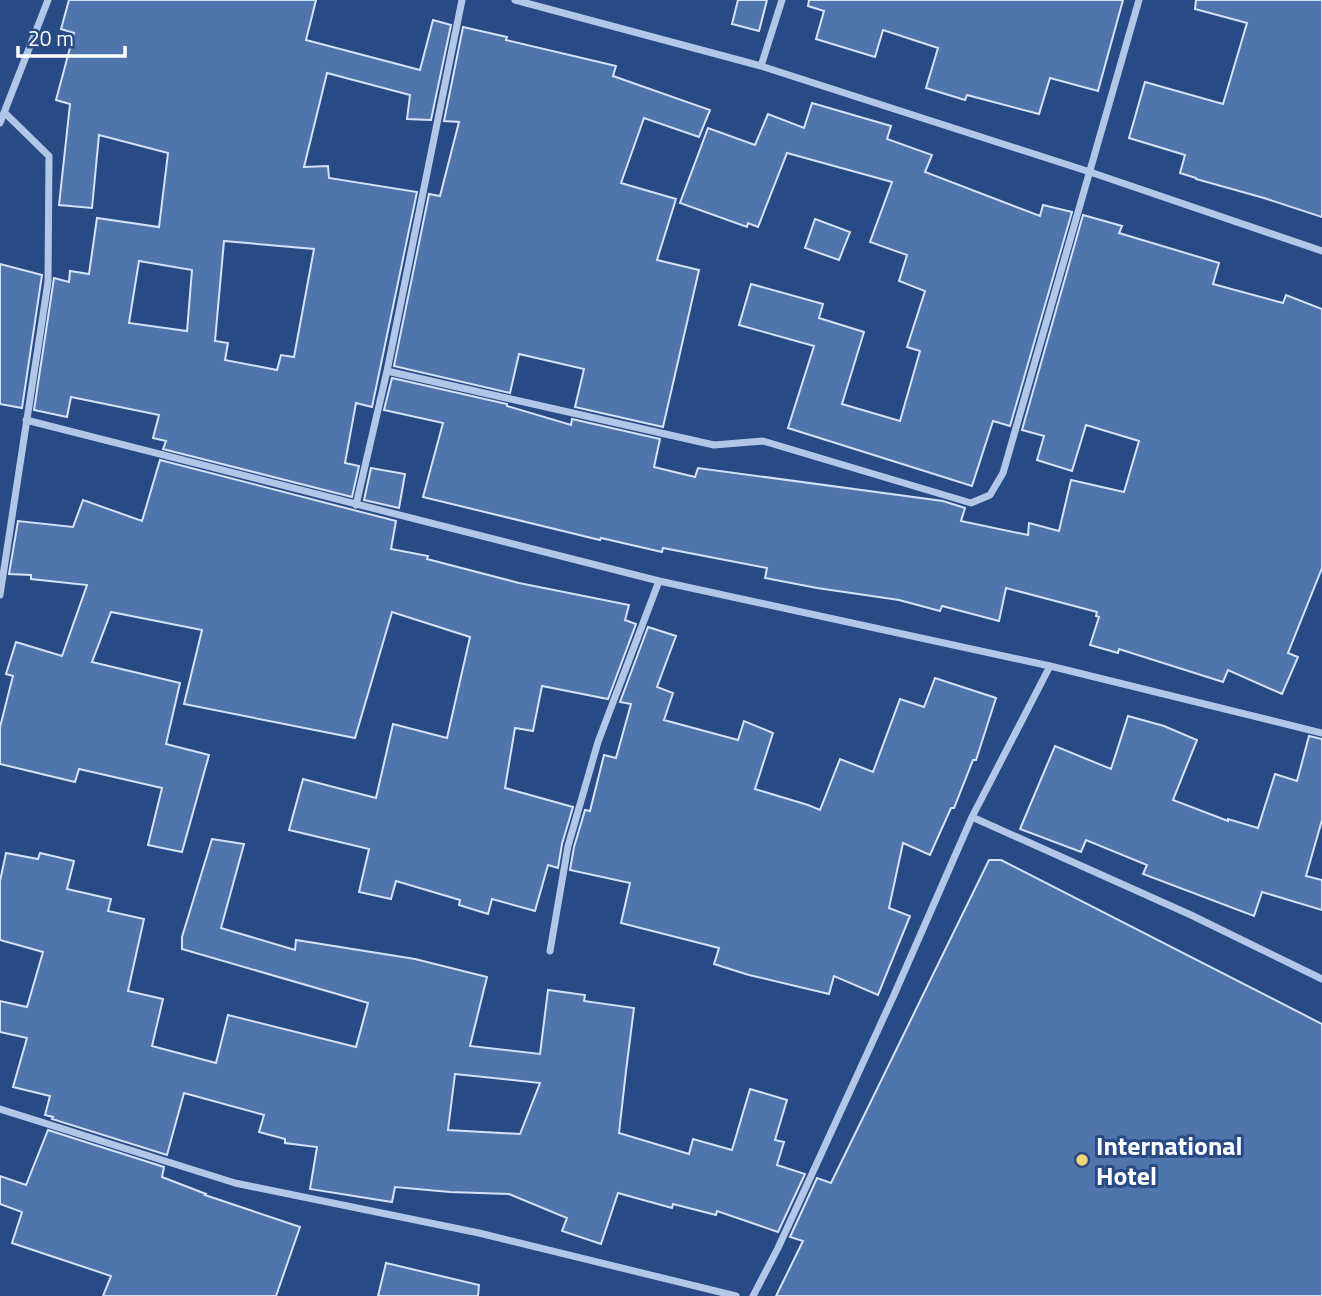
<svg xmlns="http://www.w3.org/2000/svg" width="1322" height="1296" viewBox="0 0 1322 1296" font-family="'Titillium Web',sans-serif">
  <rect width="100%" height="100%" fill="#284a85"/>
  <!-- building -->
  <path fill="#5074ac" stroke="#d6e2f6" stroke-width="2" fill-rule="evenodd" d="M69,0H316L306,40L420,70L433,20L451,25L431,120L407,119L410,95L327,73L304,167L328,166L329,178L417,192L372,407L356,403L345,463L359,466L352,497L163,449L166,441L153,438L159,415L71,397L67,417L34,410L54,278L69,282L70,271L89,274L97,218L159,227L168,153L99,135L92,208L59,205L70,104L56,100L74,33L61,29ZM224,241L314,249L294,357L281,355L277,370L225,360L228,343L215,341ZM139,261L192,270L187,331L129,323Z
    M738,0H767L759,31L732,24Z
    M809,0H1123L1098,91L1050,78L1039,114L967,95L965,100L926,88L938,48L883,30L875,57L816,39L824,11L808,6Z
    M1196,0H1322V217L1264,198L1196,179V178L1180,173L1185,155L1129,138L1145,82L1223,104L1247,23L1195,9Z
    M463,27L507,37L506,40L616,66L613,76L710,110L699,137L644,118L621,183L676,199L657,260L699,270L663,427L575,407L584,369L519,354L510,393L394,366L429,194L440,196L459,122L444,121Z
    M812,103L891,126L887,139L932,155L925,172L1040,216L1043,205L1072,212L1010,426L993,421L972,486L788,428L814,346L739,325L751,284L823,304L819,318L864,332L842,404L900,421L920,351L907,347L925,291L899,281L907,255L870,242L892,182L787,153L758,227L748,223L747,227L680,203L708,128L755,145L768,114L804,128Z
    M1083,215L1122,226L1119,233L1219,263L1213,284L1283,303L1286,295L1322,309V568L1288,653L1298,657L1282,694L1228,670L1223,682L1119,649L1118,653L1090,645L1099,617L1096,616L1097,612L1006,588L999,621L942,606L940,611L899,600L817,588L765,578L767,568L663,548L662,552L601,538L600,540L423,497L443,423L384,410L392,378L507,404V406L571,425L572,419L660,439L654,467L695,477L698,468L943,501L965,508L961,521L1028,535L1029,523L1059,531L1071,480L1124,492L1139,441L1086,425L1072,471L1037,460L1044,436L1022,430Z
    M815,219L850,232L839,260L805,248Z
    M0,264L42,275L22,408L0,404Z
    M160,460L396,521L391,549L428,556L427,559L519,583L629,605L625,620L636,624L608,699L542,686L533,731L515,728L505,788L573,807L562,844L558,868L548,865L535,911L492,899L488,914L459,905L460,900L396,881L391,899L359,892L369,849L289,830L303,779L376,798L393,724L447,738L470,637L392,612L355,738L184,704L202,630L111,612L92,662L180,683L166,744L209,755L182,852L148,845L162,788L79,769L75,782L0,764V727L13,676L6,674L16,642L62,656L87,585L31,579V575L9,574L18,521L73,527L83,500L142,521Z
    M371,468L405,474L399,508L364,500Z
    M648,627L676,636L657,687L673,693L664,720L738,740L744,721L773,733L755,789L808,805L820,810L840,759L873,772L900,699L924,707L935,678L996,698L976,760H973L954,808H951L930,855L903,843L889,908L910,916L878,995L834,976L829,994L749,975L714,964L719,948L621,923L630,883L570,870L574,847L585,810L590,811L604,755L616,758L631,704L620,702Z
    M1128,716L1164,726L1197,740L1173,800L1228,821V819L1258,828L1275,774L1297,781L1309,736L1322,739V820L1306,876L1322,880V910L1262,892L1254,916L1143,874L1147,865L1086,840L1081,852L1020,829L1055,746L1111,769Z
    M212,839L244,844L221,928L295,950L296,940L415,959L487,977L470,1046L540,1054L548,990L585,995L584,1001L634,1008L626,1071L619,1133L689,1154L693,1139L732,1150L750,1089L787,1100L775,1140L784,1142L777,1165L805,1174L778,1232L717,1211L716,1215L673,1204L672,1208L618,1193L601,1244L562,1231L567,1218L509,1194L450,1192L395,1187L392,1202L310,1189L317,1147L285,1143V1139L259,1132L264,1115L184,1093L167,1155L52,1119L53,1117L45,1115L50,1096L13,1087L27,1038L0,1032V1001L27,1007L43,952L0,940V881L6,853L38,859L40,853L74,861L67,889L111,899L108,911L144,919L128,991L163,999L152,1046L216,1063L228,1015L356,1047L368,1003L182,949V937ZM455,1074L540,1083L520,1134L448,1130Z
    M989,860H1001L1322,1024V1296H776L803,1241L790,1237L817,1178L831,1183Z
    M48,1130L164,1167L162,1177L206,1194L205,1195L300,1227L276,1296H103L111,1276L12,1243L22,1212L0,1204V1176L26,1185Z
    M386,1263L479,1285L478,1296H378Z"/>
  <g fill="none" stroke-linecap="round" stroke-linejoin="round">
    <!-- minor -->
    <path stroke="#b2c7e7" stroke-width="7" d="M515,0L761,66L1090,172L1322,251
      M761,66L782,0
      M0,123L48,0
      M387,371L714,445L763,441L971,503L990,495L1003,473L1139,0
      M26,420L659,581L1050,666L1322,733
      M356,505L387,371L462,0
      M0,595L48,282L49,156L5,113
      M972,817L1191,915L1322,979
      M550,951L568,846L598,742L659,581
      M0,1109L235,1183L479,1233L736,1296
      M753,1296L778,1248L894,995L972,817L1050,666"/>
  </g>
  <!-- markers -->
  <circle fill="#efd578" stroke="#284a85" stroke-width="2.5" cx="1082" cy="1160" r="7"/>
  <g text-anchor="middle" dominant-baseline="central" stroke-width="6" stroke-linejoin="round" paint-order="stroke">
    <!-- poi labels -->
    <g font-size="26" font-weight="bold" fill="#fff" stroke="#284a85" text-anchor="start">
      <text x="1096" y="1145">International<tspan x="1096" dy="30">Hotel</tspan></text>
    </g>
  </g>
  <!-- scale -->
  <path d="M18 46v10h107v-10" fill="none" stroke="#ffffff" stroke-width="3.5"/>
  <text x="28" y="46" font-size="21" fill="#ffffff" stroke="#284a85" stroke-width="5" paint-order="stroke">20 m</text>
</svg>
